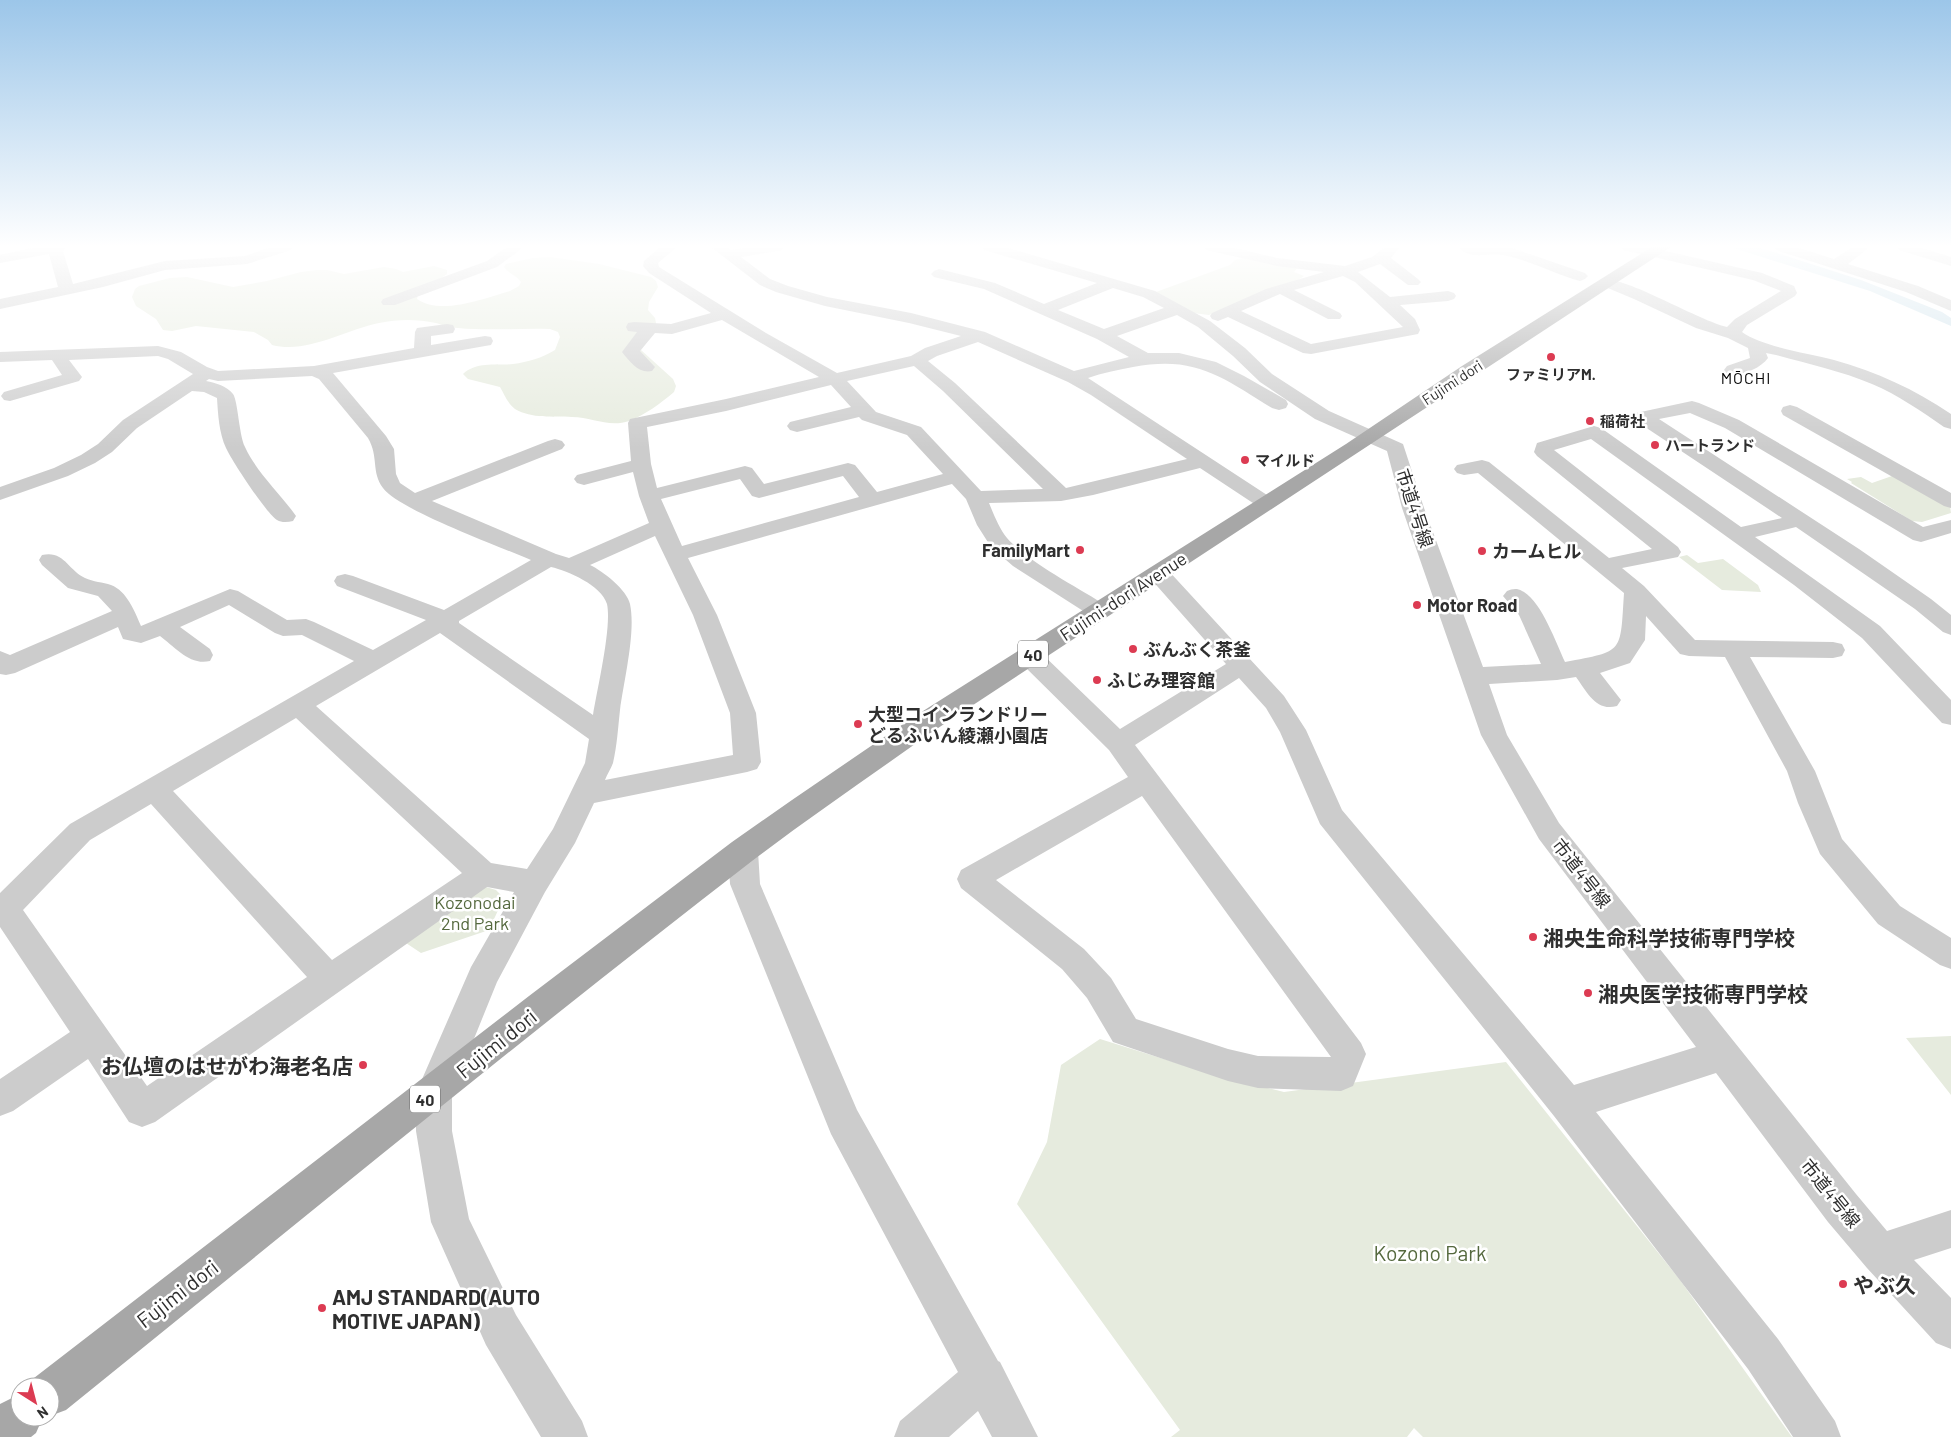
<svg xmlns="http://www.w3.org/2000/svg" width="1951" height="1437" viewBox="0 0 1951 1437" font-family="Barlow,'Noto Sans JP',sans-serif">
  <rect width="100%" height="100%" fill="#fff"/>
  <!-- green -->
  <path fill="#e6ebde" d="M550,257L599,264L651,277L656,281L658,287L649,302L648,310L655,318L657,328L641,350L673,379L676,386L674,392C661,403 645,415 629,421C609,428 592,417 572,417C553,416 532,419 515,409C508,404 504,394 500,387L468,379L463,374C477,361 496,366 513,364C528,362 542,358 555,350L560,337L558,332L550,329C519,328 489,331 458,328C451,328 443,325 436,323C417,319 398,319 379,323C344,330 308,354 272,345L268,340L254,332L196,326L172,331L163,330L156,319L136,306L132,297L135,289L139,286L170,278L187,277L233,287L267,281L301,272L317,270H327L344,274L384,267L396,269L403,272L434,266L447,270V274L418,294L417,299C441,316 485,298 510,291L519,286L521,282C516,275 509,274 504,267L506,264L533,258Z
    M1243,258L1270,264L1298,267L1294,272L1304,276L1298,280L1209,315L1193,313L1156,292L1230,265L1235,260Z
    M1892,476L1950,506L1951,513L1922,522L1912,521L1851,483L1852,482L1847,479L1861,477L1872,483Z
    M1687,555L1698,563L1723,559L1758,585L1761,592L1722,590L1679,557Z
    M486,887L496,890L501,895L500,906L489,930L421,953L403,941Z
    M1951,1036V1095L1906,1038Z
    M1100,1039L1218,1076L1284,1092L1506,1062L1680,1280L1792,1437H1423L1414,1428L1407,1437H1171L1180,1430L1017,1204L1047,1142L1061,1065Z"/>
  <!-- water -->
  <path fill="#cbe0ea" d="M1730,247H1757L1780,254L1861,280L1942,312L1951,318V326L1870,291Z"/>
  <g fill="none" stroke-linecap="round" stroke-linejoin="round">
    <!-- minor -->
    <path fill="#ccc" fill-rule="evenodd" d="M37,247H67L63,251L73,284L165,261L245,256L271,247H293L291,250L247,264L165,270L103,287L0,309V299L58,287L49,254L0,263V255Z
      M507,247H524L497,267L395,305H383L381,302L383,299L487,261Z
      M660,247H677L658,263L659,267L766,333L837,373L911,356L925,348L961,336L909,323L825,306L776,292L760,285L711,247H728L731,250L749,247H784L782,250L777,251L741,257L770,279L788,286L827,297L911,313L985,332L1074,371L1129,357L1097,339L984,289L934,277L931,274L934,271L939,269L995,283L1044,304L1097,283L984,250L982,247H1005L1155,291L1210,321L1245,348L1272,374L1329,411L1403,444L1424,508L1483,667L1541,664L1519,615L1503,596L1507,591C1512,589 1517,588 1522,591C1541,600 1556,643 1565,662C1625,651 1620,653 1624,593L1478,473L1464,475L1457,473L1454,469L1457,465L1482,460L1489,462L1609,558L1652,549L1537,456L1534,452L1537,443L1594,426L1601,428L1741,527L1782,518L1636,421L1634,417L1636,413L1692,401L1699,403L1739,420L1923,527L1951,520V533L1921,542L1913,540L1725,428L1690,413L1659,419L1859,549L1931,599L1951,615V635L1943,632L1915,609L1796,527L1755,537L1880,626L1951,700V725L1942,723L1862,638L1794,585L1591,439L1554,450L1678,547L1681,552L1678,557L1622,568L1644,586L1695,640L1833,642L1842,644L1845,650L1842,656L1833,658L1750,657L1815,771L1842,839L1900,906L1951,938V969L1940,965L1878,924L1820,854L1798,803L1787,771L1725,657L1689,656L1680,654L1646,616L1645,640L1630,663L1600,673L1621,700L1617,706C1596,712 1587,692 1576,677L1557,680L1489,684L1507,735L1559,823L1856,1194L1887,1231L1951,1210V1248L1914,1260L1951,1298V1349L1936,1343L1867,1268L1828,1222L1716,1073L1596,1112L1778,1339L1835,1421L1841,1437H1793L1748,1369L1554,1116L1320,824L1280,732L1266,708L1239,678L1135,745L1361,1043L1366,1054L1353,1086L1341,1091L1258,1088L1228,1081L1113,1042L1087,998L1062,969L961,888L957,879L961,870L1128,777L1109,750L1020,662L1017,656L1020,650L1029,648L1038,650L1120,729L1226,664L1150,578L1147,573L1150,568L1158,566L1166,568L1284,696L1306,730L1342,810L1574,1085L1696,1047L1539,839L1481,735L1402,508L1387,451L1315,419L1260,382L1233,356L1198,327L1177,315L1117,336L1148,353H1179L1216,362L1244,376L1286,400L1288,404L1286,408L1279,410L1272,408C1222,377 1195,355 1133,367C1118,370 1102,373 1088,378L1273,499L1276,503L1273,507L1266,509L1259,507L1200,468L1093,495L1061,501L989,503C994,515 999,528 1007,538C1028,562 1079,588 1107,606L1111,611L1107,616L1099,618L1091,616L1013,566L991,547L977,525L966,499L952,484L688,558L717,615L756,713L761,762L757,769L747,772L594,803L575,843L545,892L497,982L452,1093V1131L469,1219L516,1315L582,1421L588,1437H541L486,1345L431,1222L416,1131V1093L471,967L514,892L487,887L155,1122L142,1127L129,1122L88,1059L13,1111L0,1116V1079L70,1032L0,927V893L70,824L354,661L302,635L283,636L275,633L229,605L180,627L210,649L213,655L210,661C190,666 175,647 160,636L141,643L123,639L118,627L15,673L6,675L0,674V651L10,655L112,611L98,596L68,588L42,565L39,560L42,555C64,550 68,570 85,578C93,582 103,582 111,585C127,591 135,612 141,626L230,589L238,591L287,620L306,619L314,622L373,650L426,620L337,586L334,581L337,576L345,574L353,576L444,610L531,560C501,547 399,510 383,488C371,472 379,457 368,438L319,379L312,376L218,381L209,379L206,381C216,383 227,386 233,394C238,401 239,435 245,447C257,473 280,493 296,516L293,521C288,522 282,523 277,520C266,513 232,461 226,448C219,433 218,414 217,398L204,392L192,391L137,428L112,452L95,463L68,476L0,500V487L54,468L81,455L98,444L123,420L193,374L168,359L158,356L69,360L82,377L79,381L10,401L4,400L1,396L4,392L62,375L52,360L0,362V352L158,346L181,352L207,367L218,371L314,366L414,348L415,332L417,328L447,324L453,325L455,329L453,333L431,336V345L485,336L491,337L493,341L491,345L485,346L333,373L386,436L394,449L396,474L400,483L415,493L548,441L555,439L562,441L565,445L562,449L432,501L556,554L569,558L649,523L639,496L633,472L584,485L577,483L574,479L577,475L631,461L628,423L630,419L726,399L819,377L722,320L672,334L655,333L640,351L655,367L652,371C639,374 630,362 622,352L637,332L628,331L626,327L628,323L634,322L671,324L711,313L649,273L643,266L644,261ZM1113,288L1143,297L1164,308L1104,329L1058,310ZM978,342L1068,382L1091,395L1187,459L1066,488L955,383L928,361L937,356ZM914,366L943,391L1043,489L981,491L921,427L876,412L847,381ZM831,385L851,407L790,422L787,426L790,430L797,432L859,417L862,420L907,435L943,474L877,492L855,465L848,463L764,484L752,468L745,466L657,488L651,464L647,427L726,411ZM843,476L859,497L682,546L661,499L740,479L752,496L759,498ZM655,536L693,615L730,713L733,755L605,780C607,774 611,769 613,763C617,746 618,728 620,710C624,680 636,632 630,604C627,590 603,571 590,565ZM551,567C568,571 601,585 607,604C612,627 597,690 593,715L459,623V621ZM440,633L589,739L585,763L553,829L527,869L491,863L316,706ZM296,718L462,873L332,960L173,791ZM1142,796L1331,1057H1330L1258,1056L1228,1049L1136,1019L1111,978L1084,949L996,880ZM151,804L307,977L147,1086L23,910L90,840Z
      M1204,247H1231L1277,258L1345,266L1372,257L1385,247H1400L1391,258L1418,279L1421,282L1418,285H1408L1380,264L1358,272L1390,297L1448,291L1454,293L1456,296L1454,299L1448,301L1400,305L1415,319L1420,330L1418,334L1311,354L1303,353L1228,317L1218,321L1212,319L1210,316L1212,313L1266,289L1324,272L1277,266L1206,250ZM1343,276L1355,282L1403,327L1311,344L1241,311L1280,294L1328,319H1340L1342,316L1340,313L1294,290Z
      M1459,247H1509L1585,273L1588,276L1585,279L1580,281C1554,274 1529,260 1503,255C1489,252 1469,261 1459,247Z
      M1621,247H1648L1762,273L1794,286L1797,293L1795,296L1747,325L1742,332C1763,347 1808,353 1834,360C1877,372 1914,389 1951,414V429L1944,427C1921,411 1898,395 1872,384C1841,371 1808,364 1776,355L1766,353L1768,358C1760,369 1740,377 1727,374L1724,370L1727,366L1750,358L1748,348L1728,338L1696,328L1634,299L1603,286L1600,283L1603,280C1623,275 1699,321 1727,327L1735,319L1781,291L1753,280L1628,251L1623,250Z
      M1774,247H1796L1834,259L1853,247H1870L1848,264L1918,286L1951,300V311L1906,292L1776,250Z
      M1897,247H1919L1951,257V266L1899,250Z
      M1790,405L1797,407L1951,493V508L1944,506L1783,415L1781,411L1783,407Z
      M743,839L753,843L758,851L760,884L857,1110L998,1361L1000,1362L1038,1437H992L978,1411L949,1437H894L900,1421L958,1372L831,1134L730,884L728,851L733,843Z"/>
    <!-- major -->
    <path fill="#a7a7a7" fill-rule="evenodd" d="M1652,247H1671L932,732C872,775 811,816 752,861C520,1040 294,1226 66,1410L50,1416V1387H30L34,1378L529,996L732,842L792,800L912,718L1346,444L1462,366Z
      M20,1394V1417H43L36,1433L31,1437H0V1404Z"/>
  </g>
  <!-- sky -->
  <linearGradient id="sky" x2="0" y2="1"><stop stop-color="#9cc6e9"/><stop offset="0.55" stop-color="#fff"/><stop offset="1" stop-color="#fff" stop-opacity="0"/></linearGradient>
  <rect width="1951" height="448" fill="url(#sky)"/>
  <!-- markers -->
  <g fill="#dc3b52" stroke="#fff" stroke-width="2">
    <circle cx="1551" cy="357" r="5"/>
    <circle cx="1590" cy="421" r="5"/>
    <circle cx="1655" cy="445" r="5"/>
    <circle cx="1245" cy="460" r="5"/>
    <circle cx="1080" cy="550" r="5"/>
    <circle cx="1482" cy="551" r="5"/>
    <circle cx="1417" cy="605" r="5"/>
    <circle cx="1133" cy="649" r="5"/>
    <circle cx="1097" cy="680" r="5"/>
    <circle cx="858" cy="724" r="5"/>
    <circle cx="1533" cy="937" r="5"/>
    <circle cx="1588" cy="993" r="5"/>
    <circle cx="363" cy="1065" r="5"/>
    <circle cx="1843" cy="1284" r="5"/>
    <circle cx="322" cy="1308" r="5"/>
  </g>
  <g text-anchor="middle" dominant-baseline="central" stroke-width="5" stroke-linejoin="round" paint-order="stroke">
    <!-- far-poi labels -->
    <g font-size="15" font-weight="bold" fill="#2f2f2f" stroke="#fff" text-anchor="start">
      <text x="1551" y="374" text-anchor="middle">ファミリアM.</text>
      <text x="1600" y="421">稲荷社</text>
      <text x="1665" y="445">ハートランド</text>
      <text x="1255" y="460">マイルド</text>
    </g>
    <!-- far-street labels -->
    <g font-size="15" fill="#2f2f2f" stroke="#fff">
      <text transform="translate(1452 382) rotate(-33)">Fujimi dori</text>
    </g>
    <!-- far-quarter labels -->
    <g font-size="16" letter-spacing="1" fill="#000" stroke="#fff">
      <text x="1746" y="377">MŌCHI</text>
    </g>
    <!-- shield labels -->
    <g fill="#fff" stroke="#6d6d6d" stroke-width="1">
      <rect x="1018" y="640.5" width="30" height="27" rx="4"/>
      <rect x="410" y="1085.5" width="30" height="27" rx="4"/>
    </g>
    <g font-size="16" font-weight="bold" fill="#2f2f2f">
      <text x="1033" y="654">40</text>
      <text x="425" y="1099">40</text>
    </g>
    <!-- street labels -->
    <g font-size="18" fill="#2f2f2f" stroke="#fff">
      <text transform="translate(1415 508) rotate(72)">市道4号線</text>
      <text transform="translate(1123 596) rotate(-33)">Fujimi-dori Avenue</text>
      <text transform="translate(1582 873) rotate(52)">市道4号線</text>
      <text transform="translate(1831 1193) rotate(51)">市道4号線</text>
    </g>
    <!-- poi labels -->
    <g font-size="18" font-weight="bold" fill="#2f2f2f" stroke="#fff" text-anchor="start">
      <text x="1070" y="550" text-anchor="end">FamilyMart</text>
      <text x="1492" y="551">カームヒル</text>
      <text x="1427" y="605">Motor Road</text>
      <text x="1143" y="649">ぶんぶく茶釜</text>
      <text x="1107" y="680">ふじみ理容館</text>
      <text x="868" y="714">大型コインランドリー<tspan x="868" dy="21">どるふいん綾瀬小園店</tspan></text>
    </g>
    <!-- park labels -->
    <g font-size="18" fill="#55693e" stroke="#fff">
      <text x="475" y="902">Kozonodai<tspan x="475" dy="21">2nd Park</tspan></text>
    </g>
    <!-- near-poi labels -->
    <g font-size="21" font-weight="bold" fill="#2f2f2f" stroke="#fff" text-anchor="start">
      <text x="1543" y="937">湘央生命科学技術専門学校</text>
      <text x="1598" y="993">湘央医学技術専門学校</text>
      <text x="353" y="1065" text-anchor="end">お仏壇のはせがわ海老名店</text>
      <text x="1853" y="1284">やぶ久</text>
      <text x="332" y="1296">AMJ STANDARD(AUTO<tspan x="332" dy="24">MOTIVE JAPAN)</tspan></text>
    </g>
    <!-- near-street labels -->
    <g font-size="21" fill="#2f2f2f" stroke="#fff">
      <text transform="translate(496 1043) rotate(-39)">Fujimi dori</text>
      <text transform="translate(177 1293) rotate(-38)">Fujimi dori</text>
    </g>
    <!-- near-park labels -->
    <g font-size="21" fill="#55693e" stroke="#fff">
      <text x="1430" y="1252">Kozono Park</text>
    </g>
  </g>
  <!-- north arrow -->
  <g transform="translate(35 1402) rotate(144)"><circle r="24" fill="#ffffff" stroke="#acacac"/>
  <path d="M0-4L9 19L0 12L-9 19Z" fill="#dc3b52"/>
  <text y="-8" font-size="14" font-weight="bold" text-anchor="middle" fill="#2f2f2f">N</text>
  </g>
</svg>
